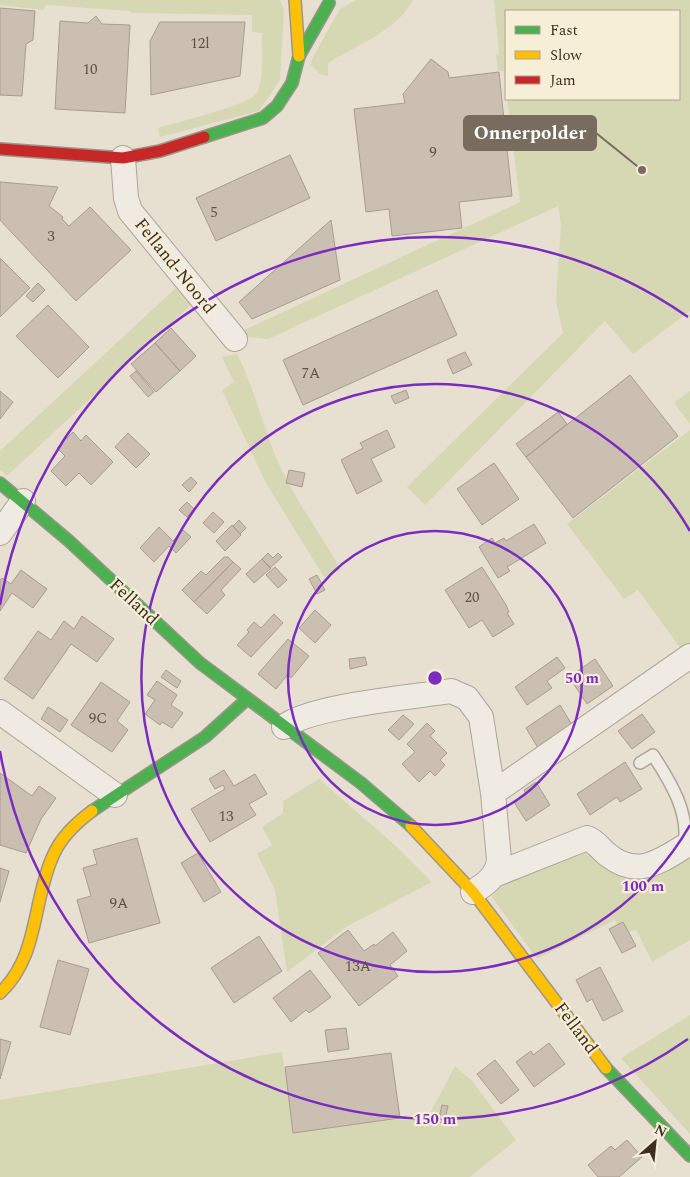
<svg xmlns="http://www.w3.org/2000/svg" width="690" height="1177" viewBox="0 0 690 1177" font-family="Spectral,serif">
  <rect width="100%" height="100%" fill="#e7e0d1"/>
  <!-- green -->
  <path fill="#d6d7b3" d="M0,0H280L284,10L280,80L259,111L160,137L158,128C175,123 248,105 256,94C265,81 261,48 262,33L252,32V15L132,13L130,11L46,5L43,10L0,5Z
    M357,0H413C397,31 356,45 328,63V76L320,74L311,65L312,59L340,9Z
    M494,0H690V311L633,354L605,321L425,505L407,487L563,333L556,301L561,225L558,206L268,339L248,337L242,331L520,202L507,99H679V11H506V94L504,71H498L496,55L499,54Z
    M179,285L195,301L7,476L0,470V451Z
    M237,354C255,389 263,428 279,464C296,501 321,535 341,570L324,577L266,483L222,390L234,382L222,357Z
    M690,391V424L674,403Z
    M690,430V649L684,653L638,590L624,599L567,524Z
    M319,779L397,847L432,882L346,927L287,972L275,890L257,854L272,845L262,827L283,813V801Z
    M584,844L603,858L690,855V940L652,962L636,929L623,935L615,920L537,959L492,897L495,887Z
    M690,1015V1134L621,1058Z
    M282,1052L294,1133L429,1115L455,1066L473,1082L516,1140L470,1177H0V1100Z"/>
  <!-- building -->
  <path fill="#cbbfb2" stroke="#a89c90" d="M0,8L35,11L33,40L26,44L22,96L0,95Z
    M96,16L102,24L130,25L125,113L55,109L60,21L88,23Z
    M160,22H245L240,76L151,95L150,41Z
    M431,59L448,72L449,78L499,72L512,196L459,202L462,228L392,236L389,209L366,212L354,109L405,103L403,94Z
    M290,155L310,198L216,241L196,198Z
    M0,182L58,187L49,206L63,217L62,219L69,226L90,207L131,250L76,301L0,220Z
    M331,220L340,280L252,319L239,302Z
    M0,258L30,288L0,317Z
    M38,283L45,290L33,302L26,296Z
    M437,290L457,335L303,405L283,360Z
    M48,305L89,347L58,378L16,336Z
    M171,328L196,356L180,371L155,343Z
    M155,343L180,371L156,392L131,364Z
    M465,352L472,365L453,374L447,360Z
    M136,371L154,392L148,397L130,376Z
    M630,375L678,436L573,518L526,457Z
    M406,390L409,398L395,404L391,396Z
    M0,391L13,402L0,419Z
    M558,412L567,424L526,457L516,444Z
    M387,430L395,447L371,459L382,481L357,494L341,460L363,448L360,443Z
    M73,432L81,441L86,435L113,462L91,485L79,473L66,486L51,471L65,456L57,448Z
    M128,433L150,454L136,468L115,447Z
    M494,463L519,499L482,525L457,489Z
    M289,470L305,473L302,487L286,483Z
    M191,477L197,483L189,492L182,485Z
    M187,502L194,509L187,517L179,510Z
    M213,512L224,522L214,533L203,523Z
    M239,520L246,528L240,534L233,526Z
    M534,524L546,543L507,567L510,571L498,578L479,547L492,538L495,543L504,538L506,541Z
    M232,525L241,535L225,551L216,541Z
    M159,527L173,541L183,530L191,537L176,553L169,546L154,562L140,548Z
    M268,553L273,558L278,553L282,557L270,568L262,559Z
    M224,557H228L233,562L194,602L182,590L201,571L206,575Z
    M262,559L271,568L254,583L246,574Z
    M233,562L241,569L221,590L225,595L207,614L194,602Z
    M275,567L287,580L278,588L266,575Z
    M482,567L506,605L509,612L507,613L514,624L493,637L482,620L469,628L445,590Z
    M21,570L47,589L33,608L12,593L0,611V580L2,578L11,584Z
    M317,575L325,590L317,594L309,579Z
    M315,610L331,625L315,643L299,628Z
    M274,614L283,623L251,657L237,645L249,632L247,630L254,622L261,628Z
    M82,616L114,639L97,662L71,644L33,699L4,679L38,631L51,640L64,621L74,629Z
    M288,639L309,656L291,678L288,674L276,689L258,674Z
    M365,657L367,665L350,669L349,659Z
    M557,657L565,668L547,681L552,688L527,705L515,687Z
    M595,659L613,686L587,704L569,677Z
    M166,670L181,681L177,688L161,677Z
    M157,681L177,695L171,705L183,713L172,728L162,722L160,725L145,714L155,700L147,695Z
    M101,682L130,702L117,721L128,730L112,752L71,725Z
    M560,705L574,728L538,748L526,728Z
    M48,707L68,720L60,732L41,719Z
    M642,714L655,732L632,749L618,731Z
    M403,715L414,724L399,740L388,730Z
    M427,723L435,731L430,736L447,753L440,760L445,765L435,776L430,771L419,782L402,764L415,752L407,744Z
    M625,762L642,789L620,802L617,797L590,815L577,794Z
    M224,770L234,786L255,774L267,794L249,804L256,815L210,842L191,809L225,789L223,785L215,789L209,779Z
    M0,773L32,796L39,786L56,798L41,819L26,853L0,845Z
    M536,782L550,805L526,821L514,802L526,794L524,790Z
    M137,838L160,923L89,943L77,900L91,896L83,868L97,864L93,850Z
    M198,853L221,892L204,902L181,863Z
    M0,868L9,871L0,902Z
    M623,922L636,946L622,953L609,929Z
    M348,930L364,951L374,944L375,946L393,932L407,951L390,965L398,976L359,1006L318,953Z
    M259,936L282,971L234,1003L211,968Z
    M58,960L89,969L70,1035L40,1027Z
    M600,967L623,1011L603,1021L592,999L587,1002L576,980Z
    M310,970L331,997L309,1013L306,1010L291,1022L273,998Z
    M346,1028L349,1049L328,1052L325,1030Z
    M0,1039L11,1042L0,1079Z
    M549,1043L565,1064L534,1087L516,1062L531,1051L533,1055Z
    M391,1053L400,1118L293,1133L285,1067Z
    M495,1060L519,1090L501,1104L477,1074Z
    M442,1105L448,1106L444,1123L438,1122Z
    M627,1140L642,1157L619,1177H598L588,1165L611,1146L615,1150Z"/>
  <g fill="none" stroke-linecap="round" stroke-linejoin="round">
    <defs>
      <path id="lane" d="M640,763L653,755C670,781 690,813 684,845"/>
      <path id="street" d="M123,158L126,198L130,211L235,339
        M0,533L23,501
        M0,712L115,795
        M284,727C309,706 414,697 451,691L467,698L481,717L493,793L499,860C497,876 486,884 473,892
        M493,793L690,656
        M494,875L587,838C596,841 601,850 608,855C639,880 663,859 690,843"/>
      <path id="fast" d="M204,137L263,118L277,106L292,83L299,56L329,3
        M0,483L69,541L200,663L361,783L411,826
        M92,811L205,737L246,700
        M606,1068L690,1156"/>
      <path id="slow" d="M295,0L299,56
        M411,826L473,892L606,1068
        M0,993C39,956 32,904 52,858C60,838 75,824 92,811"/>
      <path id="jam" d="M0,149L123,158L160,151L204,137"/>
    </defs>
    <!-- lane casing -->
    <use href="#lane" stroke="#ada599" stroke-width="14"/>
    <!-- street casing -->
    <use href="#street" stroke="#ada599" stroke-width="26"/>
    <!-- fast casing -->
    <use href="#fast" stroke="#9c958a" stroke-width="14"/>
    <!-- slow casing -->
    <use href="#slow" stroke="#9c958a" stroke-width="14"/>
    <!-- jam casing -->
    <use href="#jam" stroke="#9c958a" stroke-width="14"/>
    <!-- lane -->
    <use href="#lane" stroke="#efebe3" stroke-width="11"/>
    <!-- street -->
    <use href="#street" stroke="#efebe3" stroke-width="24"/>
    <!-- fast -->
    <use href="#fast" stroke="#4caf50" stroke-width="11"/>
    <!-- slow -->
    <use href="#slow" stroke="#ffc107" stroke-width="11"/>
    <!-- jam -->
    <use href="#jam" stroke="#c62828" stroke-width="11"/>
  </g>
  <!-- distance rings -->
  <g fill="none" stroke="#7b2cbf" stroke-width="2.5">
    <circle cx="435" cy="678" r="147"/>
    <path d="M690 825A294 294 0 1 1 690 531"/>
    <path d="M688 1039A441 441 0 0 1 0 751M0 605A441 441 0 0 1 688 317"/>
  </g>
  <g text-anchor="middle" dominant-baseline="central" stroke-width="4.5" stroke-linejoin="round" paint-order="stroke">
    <!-- number labels -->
    <g font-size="15" fill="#605244">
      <text x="200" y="43">12l</text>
      <text x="90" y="69">10</text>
      <text x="433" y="152">9</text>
      <text x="214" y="212">5</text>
      <text x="51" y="236">3</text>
      <text x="311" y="373">7A</text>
      <text x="472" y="597">20</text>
      <text x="98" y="718">9C</text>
      <text x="226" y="816">13</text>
      <text x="119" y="903">9A</text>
      <text x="358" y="966">13A</text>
    </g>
    <!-- street labels -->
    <g font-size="18" fill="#3d2e20" stroke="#f7eed8">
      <text transform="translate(175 266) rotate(51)">Felland-Noord</text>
      <text transform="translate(134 602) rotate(43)">Felland</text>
      <text transform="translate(576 1028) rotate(53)">Felland</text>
    </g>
  </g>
  <circle cx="435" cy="678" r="8" fill="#7b2cbf" stroke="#f7eed8" stroke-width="2.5"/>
  <g font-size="15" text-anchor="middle" font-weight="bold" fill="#7b2cbf" stroke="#f7eed8" stroke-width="4.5" stroke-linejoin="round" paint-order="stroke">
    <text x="582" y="683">50 m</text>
    <text x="643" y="891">100 m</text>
    <text x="435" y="1124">150 m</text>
  </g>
  <!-- callouts -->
  <path fill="none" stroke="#786c5e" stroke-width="2" d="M642 170L596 133"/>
  <circle fill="#786c5e" stroke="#f7eed8" stroke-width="2" cx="642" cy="170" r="5"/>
  <rect fill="#786c5e" stroke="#786c5e" stroke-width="2" x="464" y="116" width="132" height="34" rx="5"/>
  <g font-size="19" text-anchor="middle" font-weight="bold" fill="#fff">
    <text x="530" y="139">Onnerpolder</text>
  </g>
  <!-- legend -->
  <rect x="505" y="10" width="175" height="90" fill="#f7eed8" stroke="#ada18e"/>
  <rect x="515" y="26" width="25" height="8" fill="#4caf50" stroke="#ada18e"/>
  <text x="550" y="35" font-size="15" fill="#3d2e20">Fast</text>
  <rect x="515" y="51" width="25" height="8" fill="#ffc107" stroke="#ada18e"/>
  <text x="550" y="60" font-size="15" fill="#3d2e20">Slow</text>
  <rect x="515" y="76" width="25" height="8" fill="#c62828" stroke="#ada18e"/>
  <text x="550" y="85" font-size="15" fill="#3d2e20">Jam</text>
  <!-- north arrow -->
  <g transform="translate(655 1142) rotate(27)" stroke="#f7eed8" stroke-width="4" paint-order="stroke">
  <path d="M0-4L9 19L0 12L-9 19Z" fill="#3d2e20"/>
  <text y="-8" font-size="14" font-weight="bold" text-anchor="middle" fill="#3d2e20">N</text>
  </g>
</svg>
